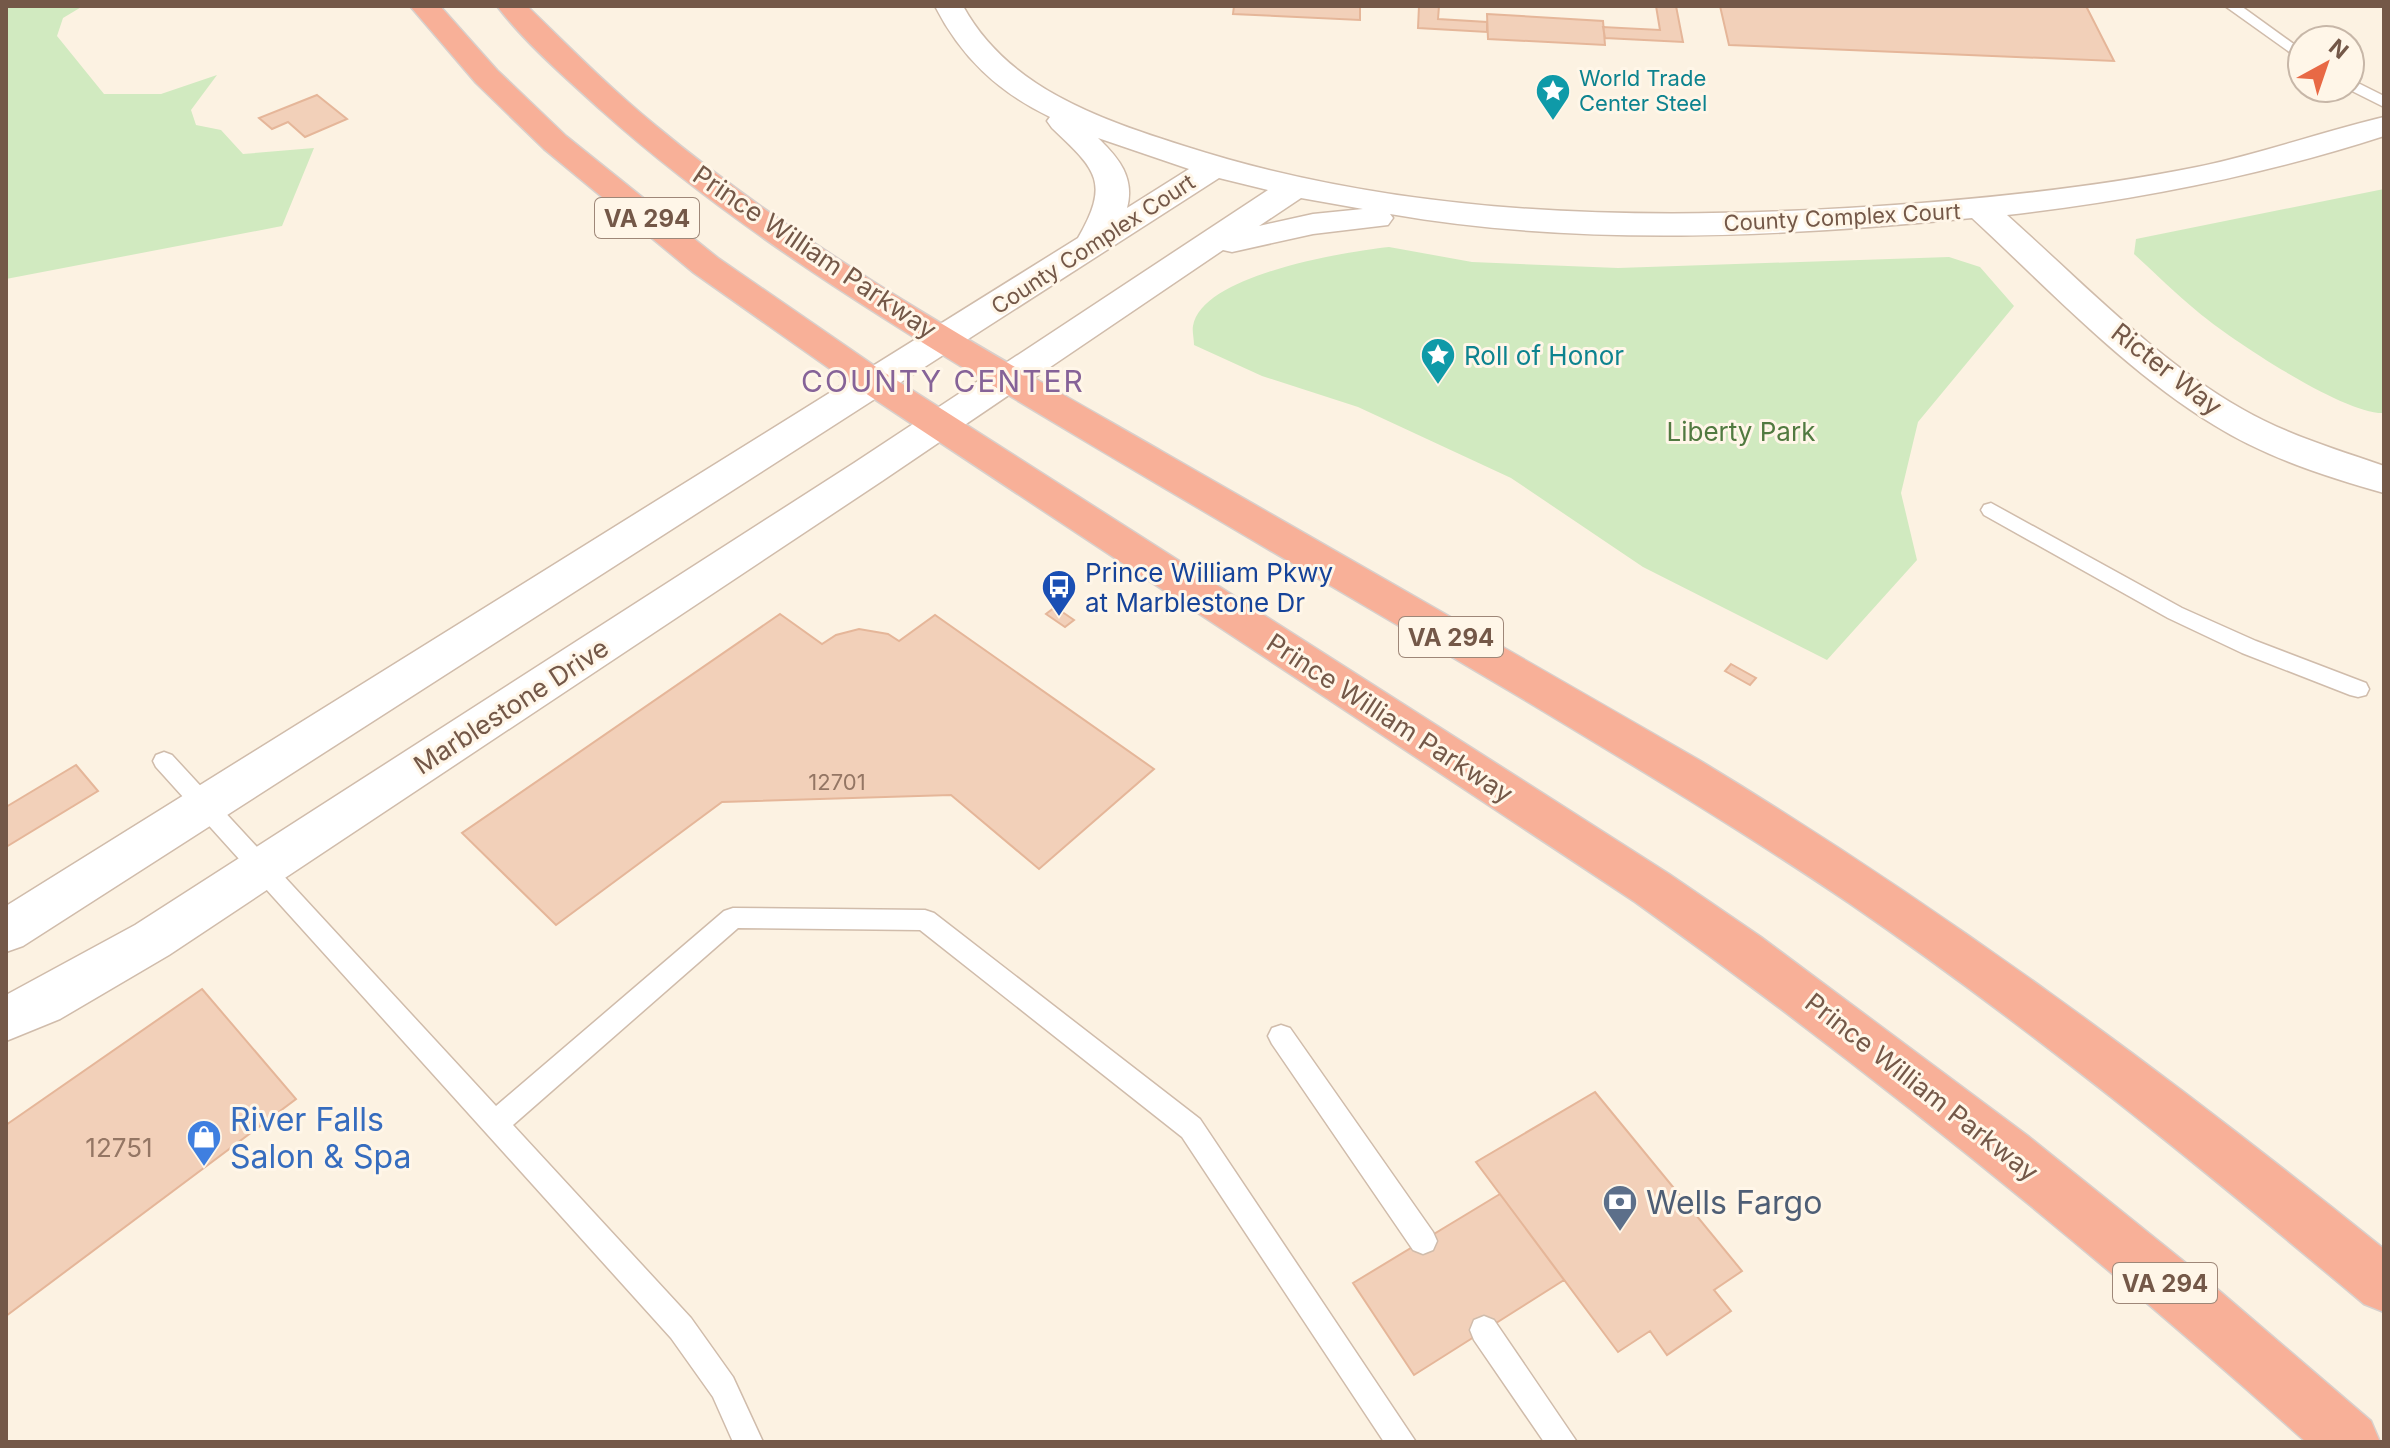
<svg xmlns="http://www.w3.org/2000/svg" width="2390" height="1448" viewBox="0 0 2390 1448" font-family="Inter,sans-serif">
  <rect width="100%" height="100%" fill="#fcf2e2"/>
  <!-- green -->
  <path fill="#d1eac0" d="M6,6H83L63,18L57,36L104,94H161L217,75L191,110L196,125L221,130L243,154L314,148L282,226L6,279Z
    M2384,189V413C2344,415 2230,339 2198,312C2176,294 2155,273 2134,254L2136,239Z
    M1389,247L1472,262L1618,268L1949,257L1980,267L2014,306L1918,422L1901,493L1917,560L1827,660L1643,567L1511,478L1358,407L1262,376L1194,345C1194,339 1192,331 1193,326C1202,274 1346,252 1389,247Z"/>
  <!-- building -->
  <path fill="#f2d0b9" stroke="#e5b699" stroke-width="2" d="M1234,6H1360V20L1233,14Z
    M1419,6H1439L1438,19L1487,22V32L1418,28Z
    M1656,6H1676L1683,42L1605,38L1603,27L1660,30Z
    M2086,6L2114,61L1729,45L1720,6Z
    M1487,14L1603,21L1605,45L1488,39Z
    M317,95L347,119L305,137L288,122L272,129L259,118Z
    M1055,607L1074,620L1065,627L1046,614Z
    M780,614L822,644L836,635L859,629L888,634L899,641L935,615L1154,769L1039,869L951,795L722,802L556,925L462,833Z
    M1731,664L1756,678L1750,685L1725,671Z
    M76,765L98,791L6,847V807Z
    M202,989L296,1099L6,1316V1125Z
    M1595,1092L1742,1271L1714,1290L1731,1311L1667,1355L1650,1331L1618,1352L1476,1162Z
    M1500,1194L1564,1280L1414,1375L1353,1283Z"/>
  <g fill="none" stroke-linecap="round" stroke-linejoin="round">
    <defs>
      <path id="lane" d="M2225,6H2241L2302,50V61Z
        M2350,79L2384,96V107L2346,88H2350Z
        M1991,503L2182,608L2256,641L2366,683L2369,689L2366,695L2358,697L2350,695L2242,653L2168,618L1984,515L1981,510L1984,505Z
        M164,752L172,755L496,1106L724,911L733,908L925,910L934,913L1200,1119L1416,1442H1384L1182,1137L920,930L738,928L513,1125L691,1318L733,1377L763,1442H733L713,1397L671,1338L156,767L153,761L156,755Z
        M1281,1025L1290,1028L1433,1232L1437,1241L1433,1250L1423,1254L1413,1250L1272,1044L1268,1036L1272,1028Z
        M1484,1316L1494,1320L1577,1442H1544L1474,1340L1470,1330L1474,1320Z"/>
      <path id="street" d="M935,6H963C1008,88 1099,119 1184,146C1398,215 1625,221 1848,208C1965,201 2082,190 2197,167C2260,154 2321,132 2384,117V136C2261,176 2136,200 2007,215C2081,281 2157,361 2242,409C2287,435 2336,449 2384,466V493C2327,477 2265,457 2214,425C2124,370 2049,289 1972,218C1781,237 1580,247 1390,214L1393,218L1388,225L1313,234L1232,252L1223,250L882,481L169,955L60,1019L6,1041V995L135,925L854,463L1268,190L1219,178L23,946L6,952V906L1078,238C1111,181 1095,169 1052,128L1047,121L1050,117C998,92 961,57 935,6ZM1098,138L1189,169L1127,208C1135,178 1119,158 1098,138ZM1301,198L1363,209L1313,214L1259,226Z"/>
      <path id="highway" d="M410,6H440L497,70L566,136L718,258L879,369L1669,874L1761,937L2028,1136L2202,1276L2371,1421L2380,1442H2306C2091,1250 1869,1069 1635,902L853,385L694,273L544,149L476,83Z
        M497,6H527C569,47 610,88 656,126C810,254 989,352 1163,452C1342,555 1521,657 1699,760C1940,906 2165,1072 2384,1249V1312L2364,1304C2197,1164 2028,1026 1849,903C1744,832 1636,767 1528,702C1351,597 1172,494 995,387C858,304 722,218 602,111C566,78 527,45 497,6Z"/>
    </defs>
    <!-- lane casing -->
    <use href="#lane" stroke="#d0bcab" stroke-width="3"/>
    <!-- street casing -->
    <use href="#street" stroke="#d0bcab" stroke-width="3"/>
    <!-- highway casing -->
    <use href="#highway" stroke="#d8d0cc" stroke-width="3"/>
    <!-- lane -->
    <use href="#lane" fill="#fff" fill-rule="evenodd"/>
    <!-- street -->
    <use href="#street" fill="#fff" fill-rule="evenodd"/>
    <!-- highway -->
    <use href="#highway" fill="#f8b098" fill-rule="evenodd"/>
  </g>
  <!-- icons -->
  <defs>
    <symbol id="sight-pin" viewBox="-11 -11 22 30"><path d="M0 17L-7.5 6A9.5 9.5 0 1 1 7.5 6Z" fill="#0f9aa8" stroke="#fff6e8"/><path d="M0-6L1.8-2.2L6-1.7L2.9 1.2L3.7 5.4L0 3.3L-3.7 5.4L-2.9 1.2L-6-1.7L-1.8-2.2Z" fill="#fff"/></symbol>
    <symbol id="bus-pin" viewBox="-11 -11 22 30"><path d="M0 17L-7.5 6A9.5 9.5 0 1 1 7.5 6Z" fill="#1a4fb4" stroke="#fff6e8"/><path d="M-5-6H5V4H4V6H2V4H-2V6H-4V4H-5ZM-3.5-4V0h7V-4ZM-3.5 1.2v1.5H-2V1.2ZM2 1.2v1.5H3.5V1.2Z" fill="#fff"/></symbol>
    <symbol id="shop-pin" viewBox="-11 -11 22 30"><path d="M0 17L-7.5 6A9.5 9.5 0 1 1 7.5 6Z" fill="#3f7fe0" stroke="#fff6e8"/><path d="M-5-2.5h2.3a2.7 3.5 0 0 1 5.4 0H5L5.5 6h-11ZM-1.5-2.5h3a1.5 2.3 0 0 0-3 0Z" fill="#fff"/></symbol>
    <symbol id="bank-pin" viewBox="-11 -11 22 30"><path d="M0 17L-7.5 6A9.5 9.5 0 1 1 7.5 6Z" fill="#5c6f8a" stroke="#fff6e8"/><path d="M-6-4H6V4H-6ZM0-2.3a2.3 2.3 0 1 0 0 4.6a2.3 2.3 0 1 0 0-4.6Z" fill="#fff"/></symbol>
  </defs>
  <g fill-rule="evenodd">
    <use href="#sight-pin" x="1533" y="71" width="40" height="54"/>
    <use href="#sight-pin" x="1418" y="335" width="40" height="54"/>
    <use href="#bus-pin" x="1039" y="567" width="40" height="54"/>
    <use href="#shop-pin" x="184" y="1117" width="40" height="54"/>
    <use href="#bank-pin" x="1600" y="1182" width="40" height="54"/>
  </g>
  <g text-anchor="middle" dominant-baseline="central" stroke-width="6" stroke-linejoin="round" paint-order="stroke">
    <!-- far-culture labels -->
    <g font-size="22" fill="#0d838f" stroke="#fff6e8" text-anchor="start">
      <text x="1579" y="78">World Trade<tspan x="1579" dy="25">Center Steel</tspan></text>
    </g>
    <!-- far-street labels -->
    <g font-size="22" fill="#745848" stroke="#fff6e8">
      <text transform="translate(1842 217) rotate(-3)">County Complex Court</text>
      <text transform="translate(1093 244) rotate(-33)">County Complex Court</text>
    </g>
    <!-- number labels -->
    <g font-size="22" fill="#947664">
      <text x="837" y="782">12701</text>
    </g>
    <!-- shield labels -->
    <g fill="#fff6e8" stroke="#9e8778" stroke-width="2">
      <rect x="595" y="198" width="104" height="40" rx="6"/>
      <rect x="1399" y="617" width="104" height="40" rx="6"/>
      <rect x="2113" y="1263" width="104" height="40" rx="6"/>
    </g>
    <g font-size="24" font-weight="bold" fill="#745848">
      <text x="647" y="218">VA 294</text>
      <text x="1451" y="637">VA 294</text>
      <text x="2165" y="1283">VA 294</text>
    </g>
    <!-- street labels -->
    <g font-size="26" fill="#745848" stroke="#fff6e8">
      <text transform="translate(815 252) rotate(34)">Prince William Parkway</text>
      <text transform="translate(2167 369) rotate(38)">Ricter Way</text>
      <text transform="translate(511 706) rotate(-33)">Marblestone Drive</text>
      <text transform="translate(1390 718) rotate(33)">Prince William Parkway</text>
      <text transform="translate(1922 1087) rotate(38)">Prince William Parkway</text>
    </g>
    <!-- culture labels -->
    <g font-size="26" fill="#0d838f" stroke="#fff6e8" text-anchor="start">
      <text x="1464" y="355">Roll of Honor</text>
    </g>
    <!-- park labels -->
    <g font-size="26" fill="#517a40" stroke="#fff6e8">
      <text x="1741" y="431">Liberty Park</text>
    </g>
    <!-- transit labels -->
    <g font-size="26" fill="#164399" stroke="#fff6e8" text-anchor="start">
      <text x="1085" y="572">Prince William Pkwy<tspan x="1085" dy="30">at Marblestone Dr</tspan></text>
    </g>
    <!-- near-number labels -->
    <g font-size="26" fill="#947664">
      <text x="119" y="1147">12751</text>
    </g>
    <!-- quarter labels -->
    <g font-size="30" letter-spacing="2" fill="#866398" stroke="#fff6e8">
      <text x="943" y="381">COUNTY CENTER</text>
    </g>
    <!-- near-shop labels -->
    <g font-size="32" fill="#366cbe" stroke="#fff6e8" text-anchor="start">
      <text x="230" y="1119">River Falls<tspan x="230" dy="37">Salon &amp; Spa</tspan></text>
    </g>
    <!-- near-service labels -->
    <g font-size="32" fill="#4e5e75" stroke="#fff6e8" text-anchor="start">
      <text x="1646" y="1202">Wells Fargo</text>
    </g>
  </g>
  <!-- border -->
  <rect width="2390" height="1448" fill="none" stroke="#745848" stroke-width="16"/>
  <!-- north arrow -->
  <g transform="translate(2326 64) rotate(40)"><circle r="38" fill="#fff6e8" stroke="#c7b7a8" stroke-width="2"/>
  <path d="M0-6L14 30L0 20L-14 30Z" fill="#e86945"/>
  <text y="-12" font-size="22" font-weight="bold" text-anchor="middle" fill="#745848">N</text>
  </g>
</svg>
